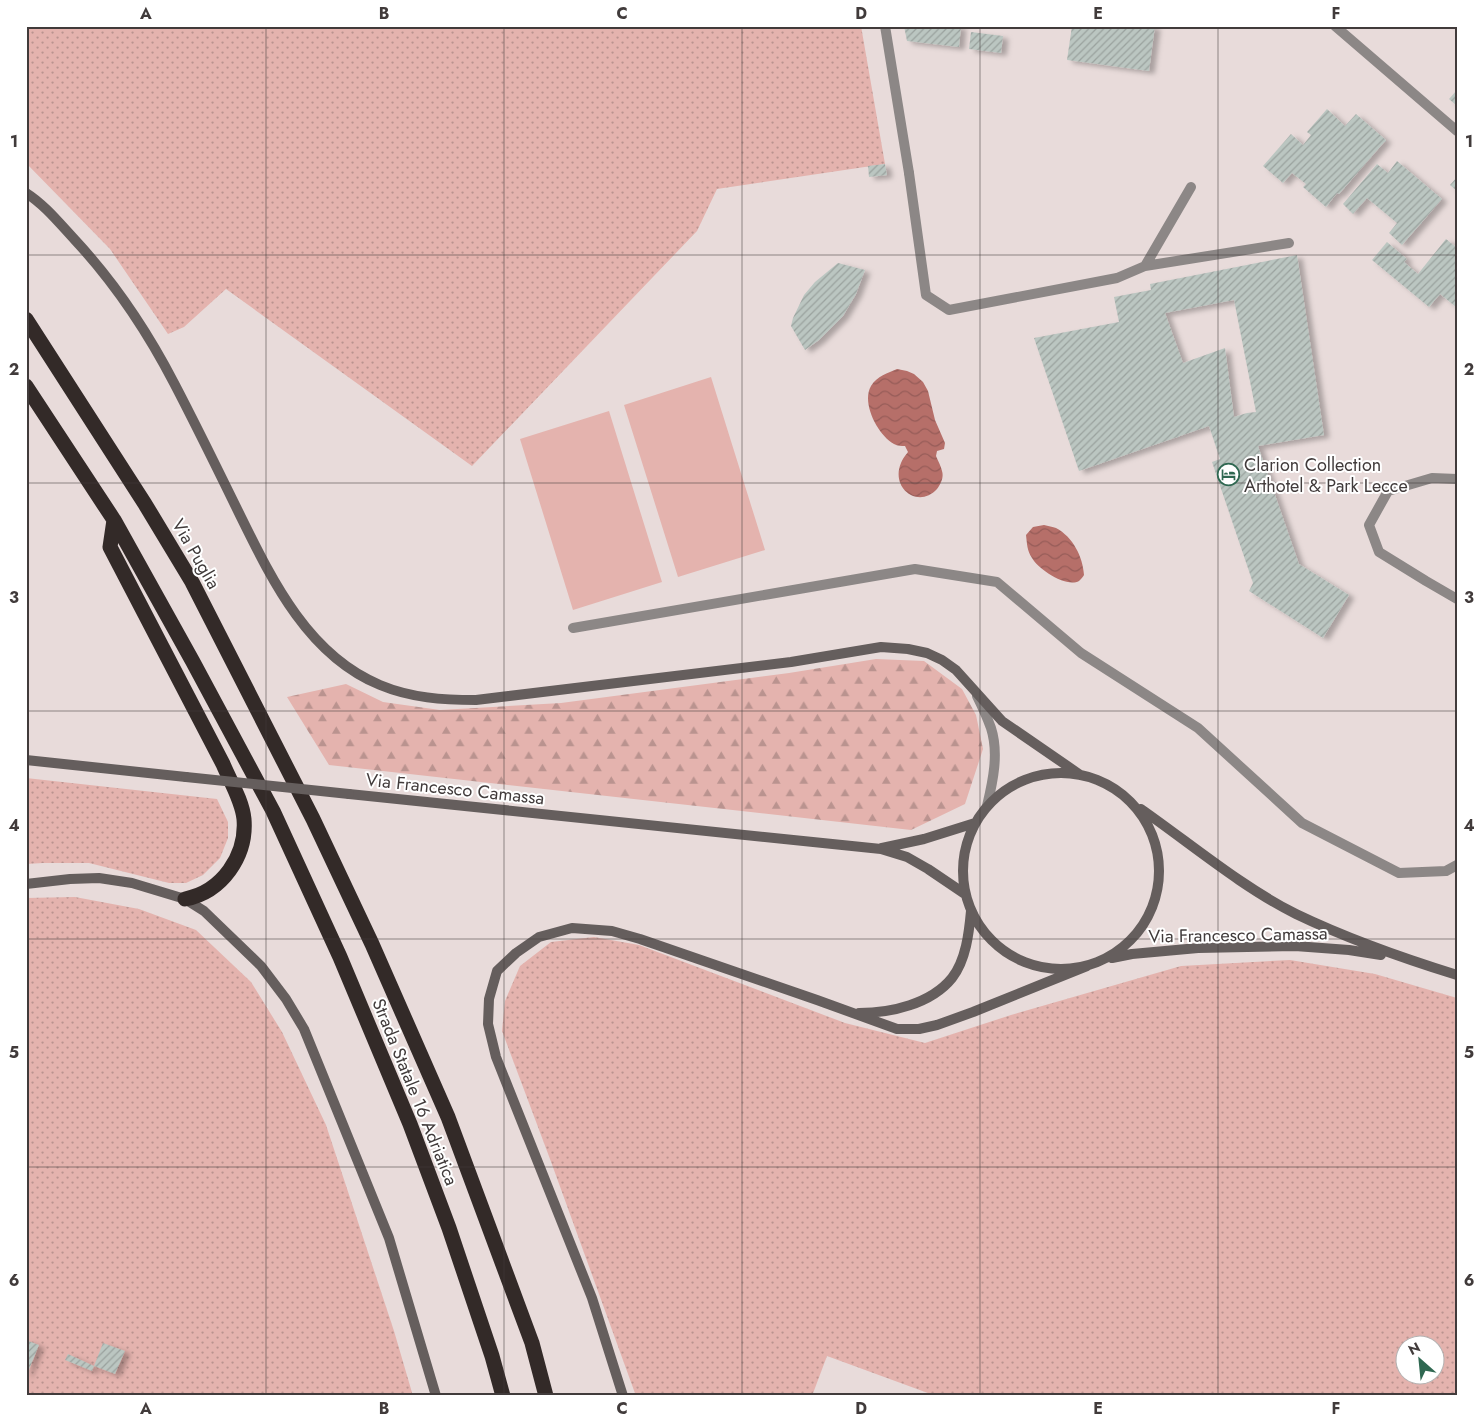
<svg xmlns="http://www.w3.org/2000/svg" width="1483" height="1422" viewBox="0 0 1483 1422" font-family="Jost,sans-serif">
  <defs>
    <pattern id="grass-dots" width="8" height="8" patternUnits="userSpaceOnUse" patternTransform="scale(1.25)"><rect width="8" height="8" fill="#e4b3ae"/><path d="M2 2h.1M6 6h.1" fill="none" stroke="#ba938f" stroke-width="1.8" stroke-linecap="round"/></pattern>
    <pattern id="forest-firs" width="22" height="20" patternUnits="userSpaceOnUse" patternTransform="scale(1.25)"><rect width="22" height="20" fill="#e4b3ae"/><path d="M5 1l3.5 6h-7zM16 11l3.5 6h-7z" fill="#ba938f"/></pattern>
    <pattern id="water-waves" width="16" height="10" patternUnits="userSpaceOnUse" patternTransform="scale(1.25)"><rect width="16" height="10" fill="#b66f69"/><path d="M0 5q4-4 8 0t8 0" fill="none" stroke="#965c58"/></pattern>
    <pattern id="building-hatch" width="6" height="6" patternUnits="userSpaceOnUse" patternTransform="scale(1.25)"><rect width="6" height="6" fill="#bbc6c1"/><path d="M-1 1l2-2M0 6l6-6M5 7l2-2" fill="none" stroke="#9aa29e"/></pattern>
    <filter id="shadow"><feDropShadow dx="5.5" dy="3" stdDeviation="2.5" flood-color="#0004"/></filter>
  </defs>
  <rect width="100%" height="100%" fill="#e8dbda"/>
  <!-- grass -->
  <path fill="url(#grass-dots)" fill-rule="evenodd" d="M26,26H861L885,164L717,189L697,231L472,466L226,289L184,327L168,334L110,249L26,163Z
    M26,778L217,799L228,822V838L220,858L203,875L186,883H169L89,863H43L26,864Z
    M75,897L139,909L196,930L251,982L282,1032L326,1125L394,1331L413,1396H26V898Z
    M594,937L639,945L845,1023L925,1043L1011,1015L1181,966L1290,960L1375,974L1457,998V1396H936L827,1356L812,1396H636L550,1159L502,1031L505,1001L520,966L551,942ZM1406,1344H1436V1374H1406Z"/>
  <!-- forest -->
  <path fill="url(#forest-firs)" d="M876,659L924,661L962,689L976,715L983,749L965,804L911,830L329,765L287,697L346,684L383,702L440,710L561,703L789,673Z"/>
  <!-- park -->
  <path fill="#e4b3ae" d="M711,377L765,550L678,577L624,405Z
    M609,411L662,582L573,610L520,439Z"/>
  <!-- water -->
  <path fill="url(#water-waves)" d="M897,369L907,371L914,374L923,382L928,391L935,420L945,443L944,449L937,451L936,456C938,461 941,466 942,471C944,477 941,484 937,489C916,512 882,482 908,452L905,446C901,446 898,446 894,444C878,435 861,403 871,386C877,376 888,373 897,369Z
    M1044,525C1048,526 1053,527 1056,528C1073,537 1083,557 1084,575C1083,577 1081,579 1079,581C1066,588 1038,569 1032,558C1027,551 1027,543 1026,535L1033,527Z"/>
  <!-- building -->
  <path fill="url(#building-hatch)" fill-rule="evenodd" filter="url(#shadow)" d="M904,26H961L959,47L907,41Z
    M1072,26H1155L1149,71L1067,60Z
    M971,32L1003,36L1001,53L969,49Z
    M1457,90V106L1449,99Z
    M1327,109L1345,126L1356,114L1386,140L1339,194L1337,193L1326,207L1303,187L1306,184L1292,173L1283,183L1263,166L1291,134L1303,145L1311,135L1307,132Z
    M1397,161L1442,199L1402,245L1389,233L1397,223L1367,198L1353,214L1343,204L1377,164L1388,173Z
    M885,164L887,175L869,177L868,166Z
    M1457,177V191L1450,185Z
    M1446,239L1457,248L1456,307L1440,294L1429,307L1372,260L1387,242L1407,259L1404,262L1418,274Z
    M1297,255L1324,435L1258,446L1299,564L1349,595L1323,638L1249,591L1253,583L1212,462L1220,459L1209,426L1079,471L1034,338L1119,322L1114,297L1151,290L1150,284ZM1234,300L1256,412L1247,413L1234,417L1225,348L1183,363L1165,313Z
    M838,263L865,270L856,294L843,316L819,340L805,350L791,326L793,318L804,295L815,282Z
    M26,1340L39,1345L26,1377Z
    M103,1343L125,1351L115,1374L94,1366Z
    M68,1354L94,1366L92,1371L65,1360Z"/>
  <g fill="none" stroke-linecap="round" stroke-linejoin="round">
    <!-- lane -->
    <path stroke="#8c8786" stroke-width="10" d="M909,173L926,295L949,310L1117,278L1145,266L1191,187
      M1145,266L1289,243
      M1457,479L1432,478L1388,491L1369,525L1379,552L1426,581L1457,599
      M573,628L915,569L997,582L1081,653L1198,728L1302,823L1399,873L1446,871L1457,865"/>
    <!-- street -->
    <path stroke="#8c8786" stroke-width="10" d="M885,26L909,173
      M1335,26L1457,131
      M977,696C982,706 987,717 991,728C999,753 993,781 987,806"/>
    <!-- secondary -->
    <path stroke="#655e5d" stroke-width="10" d="M26,193C45,205 60,224 75,240C115,283 147,331 174,383C196,425 217,468 238,511C271,578 307,655 380,685C411,698 443,700 476,700L791,662L881,647L908,649L927,653L942,660L956,670L1002,721L1079,774
      M26,760L186,777
      M963 871a98 98 0 1 1 196 0a98 98 0 1 1-196 0Z
      M349,794L881,849L907,857L928,869L965,894
      M1141,809C1191,844 1242,887 1296,914C1348,939 1402,958 1457,975
      M882,848L924,839L975,823
      M26,884L70,879L99,878L132,883L185,899L204,911L261,966L286,999L304,1029L389,1238L436,1396
      M1112,958L1132,954L1198,948L1295,946L1349,950L1381,955
      M859,1013C891,1013 931,1004 952,978C966,960 969,933 971,911
      M623,1396L592,1298L496,1057L488,1024L489,999L497,971L516,953L539,937L572,928L612,931L640,939L817,1000L897,1029H919L937,1025L973,1012L1087,966"/>
    <!-- highway -->
    <path stroke="#332a28" stroke-width="15" d="M26,319L145,504L192,582L313,819L372,944L448,1117L532,1343L546,1396
      M26,386L114,520L193,662L273,811L340,957L410,1124L449,1228L492,1356L503,1396
      M114,520L110,547L223,764C230,781 242,800 244,819C247,856 222,892 185,899"/>
    <!-- secondary-bridge -->
    <path stroke="#655e5d" stroke-width="10" d="M186,777L349,794"/>
  </g>
  <!-- grid -->
  <path fill="none" stroke="#413b3b" stroke-width="1" stroke-opacity="0.55" d="M266,26V1396M504,26V1396M742,26V1396M980,26V1396M1218,26V1396M26,255H1457M26,483H1457M26,711H1457M26,939H1457M26,1167H1457"/>
  <!-- icons -->
  <defs>
    <symbol id="hotel-ring" viewBox="-11 -11 22 22"><circle r="9.5" fill="#fff" stroke="#2f6851" stroke-width="1.5"/><path d="M-6-4.5h1.5V1H6V5H4.5V3h-9V5H-6ZM-4 0a1.8 1.8 0 1 1 3.6 0ZM.5 0V-2.5h3Q6-2.5 6 0Z" fill="#2f6851"/></symbol>
  </defs>
  <g fill-rule="evenodd">
    <use href="#hotel-ring" x="1216" y="462" width="25" height="25"/>
  </g>
  <g text-anchor="middle" dominant-baseline="central" stroke-width="4" stroke-linejoin="round" paint-order="stroke">
    <!-- poi labels -->
    <g font-size="18" fill="#413b3b" stroke="#fff" text-anchor="start">
      <text x="1244" y="465">Clarion Collection<tspan x="1244" dy="21">Arthotel &amp; Park Lecce</tspan></text>
    </g>
    <!-- street labels -->
    <g font-size="18" fill="#413b3b" stroke="#fff">
      <text transform="translate(196 554) rotate(60)">Via Puglia</text>
      <text transform="translate(455 789) rotate(6)">Via Francesco Camassa</text>
      <text transform="translate(1238 935) rotate(-1)">Via Francesco Camassa</text>
      <text transform="translate(415 1092) rotate(68)">Strada Statale 16 Adriatica</text>
    </g>
  </g>
  <!-- border -->
  <rect width="1483" height="1422" fill="none" stroke="#ffffff" stroke-width="55"/>
  <!-- north arrow -->
  <g transform="translate(1420 1360) rotate(333)"><circle r="24" fill="#ffffff" stroke="#b3b1b1"/>
  <path d="M0-4L9 19L0 12L-9 19Z" fill="#2f6851"/>
  <text y="-8" font-size="14" font-weight="bold" text-anchor="middle" fill="#413b3b">N</text>
  </g>
  <rect x="28" y="28" width="1428" height="1366" fill="none" stroke="#413b3b" stroke-width="2"/>
  <g font-size="16" text-anchor="middle" font-weight="bold" fill="#413b3b">
    <text x="146" y="19">A</text>
    <text x="384" y="19">B</text>
    <text x="622" y="19">C</text>
    <text x="861" y="19">D</text>
    <text x="1098" y="19">E</text>
    <text x="1336" y="19">F</text>
    <text x="14" y="147">1</text>
    <text x="1469" y="147">1</text>
    <text x="14" y="375">2</text>
    <text x="1469" y="375">2</text>
    <text x="14" y="603">3</text>
    <text x="1469" y="603">3</text>
    <text x="14" y="831">4</text>
    <text x="1469" y="831">4</text>
    <text x="14" y="1058">5</text>
    <text x="1469" y="1058">5</text>
    <text x="14" y="1286">6</text>
    <text x="1469" y="1286">6</text>
    <text x="146" y="1414">A</text>
    <text x="384" y="1414">B</text>
    <text x="622" y="1414">C</text>
    <text x="861" y="1414">D</text>
    <text x="1098" y="1414">E</text>
    <text x="1336" y="1414">F</text>
  </g>
</svg>
